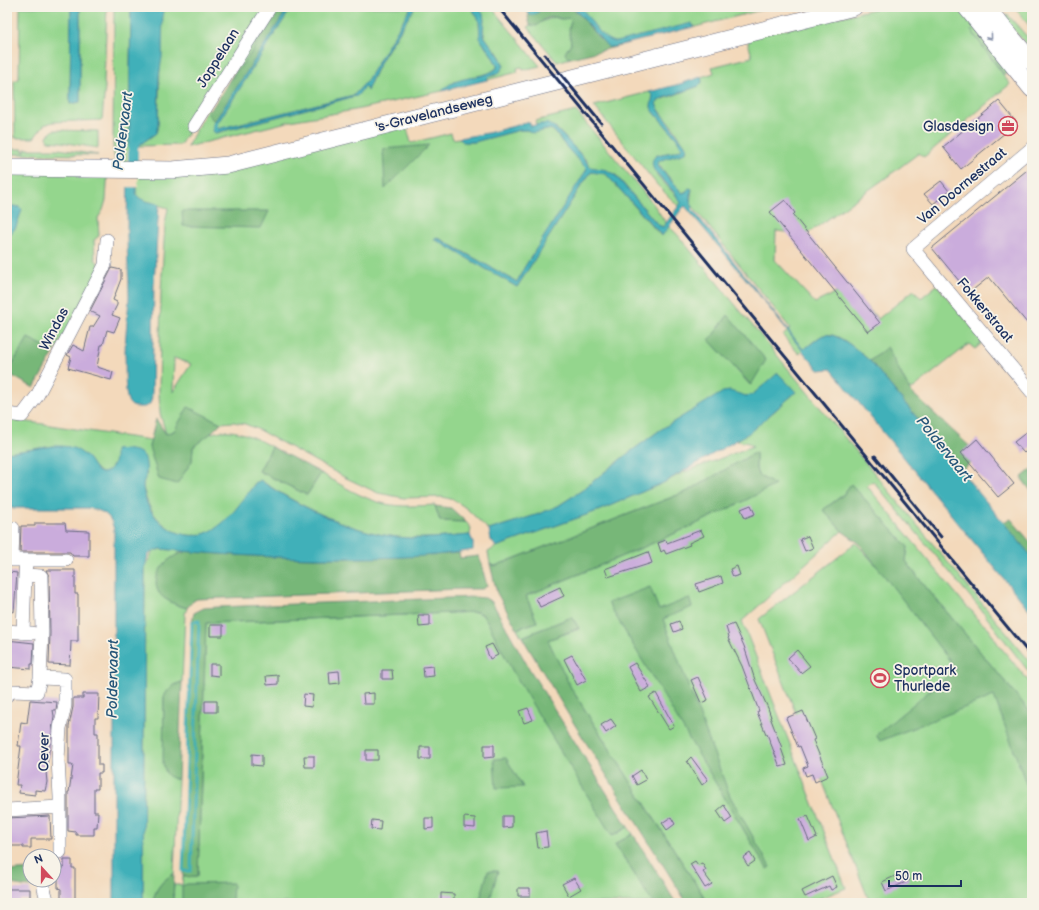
<svg xmlns="http://www.w3.org/2000/svg" width="1039" height="910" viewBox="0 0 1039 910" font-family="'Balsamiq Sans',sans-serif">
  <rect width="100%" height="100%" fill="#f7f3e8"/>
  <filter id="ink" filterUnits="userSpaceOnUse"><feTurbulence type="fractalNoise" baseFrequency=".025" numOctaves="2"/><feDisplacementMap in="SourceGraphic" scale="8" xChannelSelector="R" yChannelSelector="G"/><feConvolveMatrix kernelMatrix="1 2 1 2 8 2 1 2 1" color-interpolation-filters="sRGB"/></filter>
  <filter id="wash" filterUnits="userSpaceOnUse"><feTurbulence type="fractalNoise" baseFrequency=".012" numOctaves="4" result="noise"/><feDisplacementMap in="SourceGraphic" scale="16" xChannelSelector="R" yChannelSelector="G"/><feGaussianBlur stdDeviation="0.9" result="paint"/><feColorMatrix in="noise" values="0 0 0 0 0 0 0 0 0 0 0 0 0 0 0 0 0 1.4 0 .05"/><feComposite in="paint" operator="in"/></filter>
  <g filter="url(#wash)">
    <rect width="100%" height="100%" fill="#f3d9bb"/>
    <!-- green -->
    <path fill="#94d68d" stroke="#588276" fill-rule="evenodd" d="M20,7H71L70,104L80,102V7H107L104,82L105,86L102,120L53,122L44,125L34,138H15L14,81L19,79Z
      M114,7H131L128,168L116,169L113,146Z
      M162,7H266L246,42L180,145L138,146L156,133L158,125Z
      M271,7H279L249,56L236,72L222,93Z
      M292,7H411L366,82L354,95L218,129L217,124Z
      M415,7H471L479,20L480,39L491,54L497,65V68L489,73L455,82L442,91L355,110L295,120L187,147L208,108L213,120H216L213,124L216,133L352,97L365,86L367,90L381,61Z
      M478,7H491L540,66L523,70L522,67L517,68L518,72L487,80L488,77L496,75L504,66C502,61 500,56 497,52C493,47 487,43 485,37C480,25 488,20 478,7Z
      M579,7H773L695,27L692,25L619,43H610L605,39Z
      M883,7H952L955,10V7H961L1009,71L1004,74L971,30L1010,84L924,157L919,153L887,177L807,234L776,231L775,260L815,303L848,287L878,319L914,290L921,298L937,285L981,338V344L975,349L969,344L910,391L887,347L870,361C859,352 838,331 824,335C817,337 805,349 799,354L783,336L790,328L690,203L692,189L682,193L658,164V161L661,160L685,153L687,150L678,134L657,107L656,103L658,101L699,86L702,82L701,77L714,73L712,67L752,57L747,38Z
      M1014,7H1032V29Z
      M1007,14L1030,40L1026,44L1005,20Z
      M554,17L560,19L568,18L572,21L570,25L571,43L566,53L567,57L571,58L557,62L528,27L530,25L534,26L541,22Z
      M649,92L653,95L651,107L653,111L677,139L682,148C675,154 664,152 655,156L657,175L680,200L681,203L679,207L658,186L594,106Z
      M576,111L654,205L666,223L663,227L658,225L616,175L611,172L590,167L587,161L557,129L543,124L536,125L535,121Z
      M406,124L411,143L451,133L453,139L459,138C464,142 467,143 474,142L520,130L543,131L551,129L555,132L566,147L588,169L524,268L517,282L437,237L435,239L517,287L581,186L591,172L606,174L661,236L668,226L676,233L1032,664V676L978,606L873,481L867,486L967,607L973,612L975,617L989,629L998,644L1032,685V714L920,580L906,561L908,547L851,484L843,495L823,510L842,531L742,621L846,888L808,903H708L571,688L547,640L579,629L572,617L522,637L517,629L537,622L526,596C610,561 694,528 774,485L758,475L756,469V452L688,491L495,566L490,564L488,552L496,547L600,510L663,483L682,473L753,446L748,443L737,441L770,415L796,392L760,389C753,395 749,397 739,395L660,430L622,458L581,491L558,506L536,515L489,530L466,508L454,500L443,497L404,498L378,493L344,477L257,429L245,424L233,422L221,423L208,417L166,434L160,413L159,391L161,291L165,224L168,208L141,200L136,194V168L201,167ZM728,316L750,385L709,339H711ZM174,358L191,364L173,392Z
      M54,130L98,131V148L61,142L48,141L47,136Z
      M7,149H23V152H25V149H59L98,155L7,154Z
      M7,169H108L106,200L103,210L98,218L99,236L94,240L95,259L101,267L55,351L28,339L7,372V238L16,227L19,207L7,205Z
      M7,419C55,425 103,434 151,440L149,447L192,461L193,447C198,443 204,437 210,434C232,425 253,437 272,447L259,471L307,495L321,473C341,485 361,498 385,504C401,507 418,506 435,505L440,521L466,522L471,528L470,535C446,537 421,540 397,537C351,532 299,506 260,480L258,482L255,483C243,500 229,526 207,533C179,543 151,521 145,494C144,491 143,488 143,485C143,481 145,477 147,473L114,463C106,482 95,470 88,458L54,446L7,453Z
      M856,543L1032,737V903H870L759,619Z
      M161,549L183,551L166,562L158,592C166,601 176,605 187,608L185,614L182,682L173,685L164,697V726L174,779H178L174,874C163,879 154,890 153,903H143L145,568L153,551Z
      M477,612C489,616 494,636 499,646L613,836L628,827L633,834L615,844L653,903H158L173,896L174,885H182L183,877L198,876L206,623Z"/>
    <!-- forest -->
    <path fill="#77b778" stroke="#49736b" d="M279,7H289L216,120H213L208,114L236,72L249,56Z
      M546,7C553,7 565,5 571,8C589,18 596,48 620,46L571,58L567,57L565,53L571,43L569,29L571,21L568,18C562,20 560,18 555,17C549,16 541,21 537,26L530,25L528,17L529,14Z
      M429,145L385,189L383,149Z
      M182,211H269L261,228L183,226Z
      M728,315L766,360L751,385L709,340L711,338Z
      M28,338L55,351L34,388L7,373Z
      M887,347L910,391L979,455L961,471L870,361Z
      M188,407L221,423L210,434L193,447L192,461L177,484L159,479L149,447L156,419L166,434L174,431Z
      M272,447L321,473L307,495L259,471Z
      M756,452V469L758,475L775,485C695,528 610,561 526,596L537,622L517,629L497,593L490,564L495,566L688,491Z
      M1032,469V492L1021,478Z
      M851,484L908,547L906,561L920,580L1032,714V800L994,696L880,741L876,735L956,669L859,543L842,531L823,510L843,495Z
      M435,506L451,508L466,522L440,521Z
      M1011,519L1032,544V557L1003,522Z
      M188,551C278,560 369,560 459,553L460,558L479,556L487,586L482,589H461L197,599L193,601L187,608C179,606 171,603 164,598C148,586 159,565 173,557C177,554 183,553 188,551Z
      M650,587L659,610L689,598L692,607L663,619L730,796L770,867L767,869L608,603Z
      M474,597L485,598L492,602L530,670L628,827L612,836L514,674L486,619L482,614L477,612L206,623L198,876L183,877L192,622L194,613L204,608L218,607Z
      M572,617L579,628L548,640L571,688L708,903H687L568,714L522,637Z
      M182,682L178,779C167,779 165,772 163,763L164,697C168,688 173,685 182,682Z
      M506,758L523,787L496,788L494,759Z
      M633,834L676,903H653L615,844Z
      M30,869V880H33L32,887C23,887 16,884 7,884V871Z
      M488,871H498L489,903H479Z
      M174,874L173,903H153C154,890 163,879 174,874Z
      M233,883L232,903H182V886L187,884Z"/>
    <!-- water -->
    <path fill="#40b0b9" stroke="#2e708c" d="M71,7H80V102L70,104Z
      M131,7H163L162,57L159,76L158,125L156,133L138,146H129Z
      M289,7H292L217,124L218,129L354,95L366,82L411,7H415C398,34 378,61 367,91L365,86L357,96L352,97L215,133L213,131V124Z
      M471,7H478L483,14L484,19L483,31L484,36L500,57L504,66L499,73L488,77L487,80L442,91C456,74 482,81 497,68V65L491,54L480,39L479,20Z
      M523,7H530L532,9L536,7H542C538,12 537,16 530,15Z
      M573,7H581C589,17 603,42 616,42L692,23L693,27L613,47H608Z
      M701,77L702,82L699,86L661,99L656,103C657,111 681,139 687,148L685,153L661,160L658,161V166L682,193L686,192L689,188L692,189C689,196 689,201 693,207L692,209L803,349C811,346 817,337 824,335C839,332 859,352 870,361L1032,557V613L831,369L819,370L805,354L759,295L685,206L681,210L662,236L606,174L591,172L581,186L517,287L434,239L436,237L517,282L524,268L587,169L566,147L555,132L551,129L533,133L527,130H520L474,142H463L459,138L488,133L529,122L531,126C536,125 543,123 549,124C556,126 587,161 590,167L607,170L616,176L658,225L663,227L681,203L675,193L654,170C645,148 674,157 682,148L677,139L653,111L651,107L653,95L649,92L680,84Z
      M129,151C131,156 135,163 136,169C140,194 125,197 159,204L154,283L152,392C152,401 151,408 140,407C137,407 133,407 131,405C123,400 126,364 125,355C125,335 128,316 129,297C129,277 127,256 127,236C127,208 128,179 129,151Z
      M7,205L19,207L22,210L16,227L7,238Z
      M778,373L796,392L749,433L663,483L600,510L496,547L491,540L489,530L536,515L558,506L581,491L622,458L660,430L693,410L723,392L730,391L746,396L752,395Z
      M54,446C59,446 67,446 73,448C77,449 85,455 88,458C94,465 98,479 109,470C116,464 115,457 115,450C123,449 139,449 144,456C146,459 147,469 146,474C146,478 143,481 143,485C143,491 145,498 147,503C151,514 162,525 172,530C212,550 235,510 256,482H258L260,480C297,506 352,532 397,537C421,540 446,537 470,535L472,540H473V550C428,558 382,558 337,558C278,558 219,555 161,549C147,552 148,555 145,568L143,903H114V530C111,514 103,511 88,508H7V453Z"/>
    <!-- pier -->
    <path fill="#f3d9bb" d="M128,149H138L140,150L138,187H126L127,151Z"/>
    <g fill="none" stroke-linecap="round" stroke-linejoin="round">
      <!-- stream -->
      <path stroke="#40b0b9" stroke-width="3" d="M199,621L191,871H183L192,622Z"/>
      <!-- canal -->
      <path stroke="#40b0b9" stroke-width="10" d="M133,164V148L138,133"/>
    </g>
    <g id="blocks">
      <!-- building -->
      <path fill="#caacdc" d="M999,101L1017,123L961,169L943,147Z
        M1032,166V329L989,277L969,293L932,248Z
        M941,181L949,191L933,204L924,194Z
        M785,200L795,213L793,215L880,323L868,332L770,212Z
        M112,268L121,270V279L113,300L117,302V305L112,315L120,318L114,332L107,330L103,345H101L97,367L113,372L111,380L68,368L71,357L67,355L73,345L84,351L90,327H93L100,316L90,311Z
        M1028,431L1032,435V446L1024,453L1014,442Z
        M977,439L1014,484L998,497L961,453Z
        M751,505L755,514L745,518L741,509Z
        M35,523H65L66,530L89,531V556H73L70,552H20L21,526H35Z
        M701,530L704,536L689,543L690,545L666,554L664,550L661,552L658,543L666,540L667,543Z
        M808,536L813,548L805,551L800,539Z
        M648,552L652,563L608,577L605,569Z
        M737,566L740,575L733,577L730,569Z
        M46,570H75V594H78V641H71L70,665L49,664L50,633L49,576Z
        M9,572L17,573L14,612L7,611V591Z
        M721,576L723,583L699,592L696,584Z
        M560,587L564,596L540,607L536,598Z
        M418,615H430V626L419,627Z
        M679,621L682,629L674,632L671,624Z
        M734,624L744,646L755,680L768,708L771,717H770L782,748H781L787,765L780,767L767,734H766L757,712L759,711L742,666L728,638L729,637L726,627Z
        M210,625H223V636H210Z
        M7,640L34,643L33,664H31V669L7,667Z
        M492,644L498,655L490,659L485,647Z
        M797,650L810,666L801,673L788,658Z
        M572,655L586,680L577,685L564,659Z
        M635,663L650,687L641,692L628,667Z
        M210,664H219V676L210,675Z
        M433,666L434,676L424,677L423,667Z
        M382,670H392L393,679H382Z
        M339,671L340,683L330,684L329,672Z
        M278,675V684L267,685L266,676Z
        M698,677L708,700L701,703L691,680Z
        M374,693V704H364L363,694Z
        M656,693L674,726L669,729L649,697Z
        M83,694H99L98,718H95V733H98V765H102V773H98V789H94V812H98L97,827H94V835H76V832L68,831V792H69L73,765H69V726L73,707V698H83Z
        M304,694L313,695L312,707L303,706Z
        M30,700L57,702L56,710H53L54,716L46,772L47,782L45,791L35,790V795L19,793L20,785H16L21,746H18L21,722L27,723Z
        M205,701H217V712H205Z
        M528,708L533,720L524,723L519,711Z
        M803,711L815,739L813,740L828,776L815,782L812,774L806,776L803,768L808,766L800,746L798,747L786,718Z
        M611,719L616,726L606,733L601,725Z
        M484,745H494V757L484,758Z
        M420,747H430V759H420Z
        M366,750H378V760H366Z
        M252,754L262,755V766L252,765Z
        M304,756H314V767H305Z
        M691,757L708,780L702,785L687,761Z
        M641,770L646,780L637,785L632,776Z
        M724,805L732,818L725,823L717,811Z
        M50,816L51,839H31V848H23V846H7V818Z
        M503,816H512V827L503,828Z
        M808,816L817,837L809,841L800,819Z
        M464,817L475,818V828L464,827Z
        M671,817L675,824L667,830L662,823Z
        M425,818H433V828L425,829Z
        M372,820L381,821L380,830L371,829Z
        M546,831L548,847L538,848L536,833Z
        M750,853L755,861L748,866L743,858Z
        M64,860H72V868H75V903H61V889L58,888V868H64Z
        M695,861L698,865L702,863L706,870L703,872L712,884L705,888L690,864Z
        M906,871L910,880L886,891L882,882Z
        M832,876L837,887L831,890L829,886L805,897L802,891Z
        M574,878L581,889L569,896L562,884Z
        M518,888H530V896H518Z
        M7,889H30V900H20V903H7Z
        M441,893L454,894V903H441Z"/>
    </g>
  </g>
  <g filter="url(#ink)">
    <use href="#blocks" fill-opacity="0" stroke="#676a7f" stroke-width="1"/>
    <g fill="none" stroke-linecap="round" stroke-linejoin="round">
      <defs>
        <path id="minor" d="M194,126L270,7
          M1032,148L913,249L1032,392
          M7,414L22,416L37,396L105,265L107,240
          M13,528L12,560H66
          M7,631L32,633
          M23,633L25,575
          M40,678L65,679V705L60,728L58,759L60,797V852
          M7,695L12,691L37,692L40,678L42,633L41,576L25,575L26,560
          M7,810L59,807
          M44,880V889L48,903"/>
        <path id="major" d="M966,7L1032,89
          M986,7L1032,62
          M7,168L172,170L228,165L854,7"/>
      </defs>
      <!-- minor casing -->
      <use href="#minor" stroke="#676a7f" stroke-width="14"/>
      <!-- major casing -->
      <use href="#major" stroke="#676a7f" stroke-width="18"/>
      <!-- minor -->
      <use href="#minor" stroke="#fff" stroke-width="13"/>
      <!-- major -->
      <use href="#major" stroke="#fff" stroke-width="17"/>
      <!-- rail -->
      <path stroke="#1b2f5e" stroke-width="3" d="M498,7L1032,657
        M545,55L601,123
        M875,456L941,537"/>
    </g>
    <!-- one-way arrows -->
    <defs><path id="oneway-chevron" d="M-2-3.5L2.5 0L-2 3.5" fill="none" stroke-width="1.6" stroke-linecap="round" stroke-linejoin="round"/></defs>
    <use stroke="#8d97ae" href="#oneway-chevron" transform="translate(990 37) rotate(51)"/>
  </g>
  <!-- icons -->
  <defs>
    <symbol id="office-ring" viewBox="-11 -11 22 22"><circle r="9.5" fill="#f7f3e8" stroke="#d1495b" stroke-width="1.5"/><path d="M-6-3h4V-5.5h4V-3h4V5H-6ZM-1-4.5V-3h2v-1.5ZM-6 0V1H6V0Z" fill="#d1495b"/></symbol>
    <symbol id="stadium-ring" viewBox="-11 -11 22 22"><circle r="9.5" fill="#f7f3e8" stroke="#d1495b" stroke-width="1.5"/><path d="M0-5a6.5 5 0 1 0 0 10a6.5 5 0 1 0 0-10ZM-3.5-1.8h7v3.6h-7Z" fill="#d1495b"/></symbol>
  </defs>
  <g fill-rule="evenodd">
    <use href="#office-ring" x="997" y="115" width="22" height="22"/>
    <use href="#stadium-ring" x="869" y="667" width="22" height="22"/>
  </g>
  <g text-anchor="middle" dominant-baseline="central" stroke-width="3.5" stroke-linejoin="round" paint-order="stroke">
    <!-- street labels -->
    <g font-size="14" fill="#1b2f5e" stroke="#f7f3e8">
      <text transform="translate(218 58) rotate(-58)">Joppelaan</text>
      <text transform="translate(434 113) rotate(-14)">'s-Gravelandseweg</text>
      <text transform="translate(962 186) rotate(-40)">Van Doornestraat</text>
      <text transform="translate(985 310) rotate(50)">Fokkerstraat</text>
      <text transform="translate(54 329) rotate(-62)">Windas</text>
      <text transform="translate(44 752) rotate(-89)">Oever</text>
    </g>
    <!-- poi labels -->
    <g font-size="14" fill="#1b2f5e" stroke="#f7f3e8" text-anchor="end">
      <text x="994" y="126">Glasdesign</text>
      <text x="894" y="670" text-anchor="start">Sportpark<tspan x="894" dy="16">Thurlede</tspan></text>
    </g>
    <!-- water labels -->
    <g font-size="15" font-style="italic" fill="#265679" stroke="#f7f3e8">
      <text transform="translate(123 131) rotate(-83)">Poldervaart</text>
      <text transform="translate(944 449) rotate(51)">Poldervaart</text>
      <text transform="translate(113 679) rotate(-89)">Poldervaart</text>
    </g>
  </g>
  <!-- margin -->
  <rect width="1039" height="910" fill="none" stroke="#f7f3e8" stroke-width="24"/>
  <!-- north arrow -->
  <g transform="translate(42 868) rotate(339)"><circle r="19" fill="#f7f3e8" stroke="#9fa5b1"/>
  <path d="M0-3L7 15L0 10L-7 15Z" fill="#d1495b"/>
  <text y="-6" font-size="11" font-weight="bold" text-anchor="middle" fill="#1b2f5e">N</text>
  </g>
  <!-- scale -->
  <path d="M889 880v6h72v-6" fill="none" stroke="#1b2f5e" stroke-width="2"/>
  <text x="895" y="880" font-size="12" fill="#1b2f5e" stroke="#f7f3e8" stroke-width="3" paint-order="stroke">50 m</text>
</svg>
